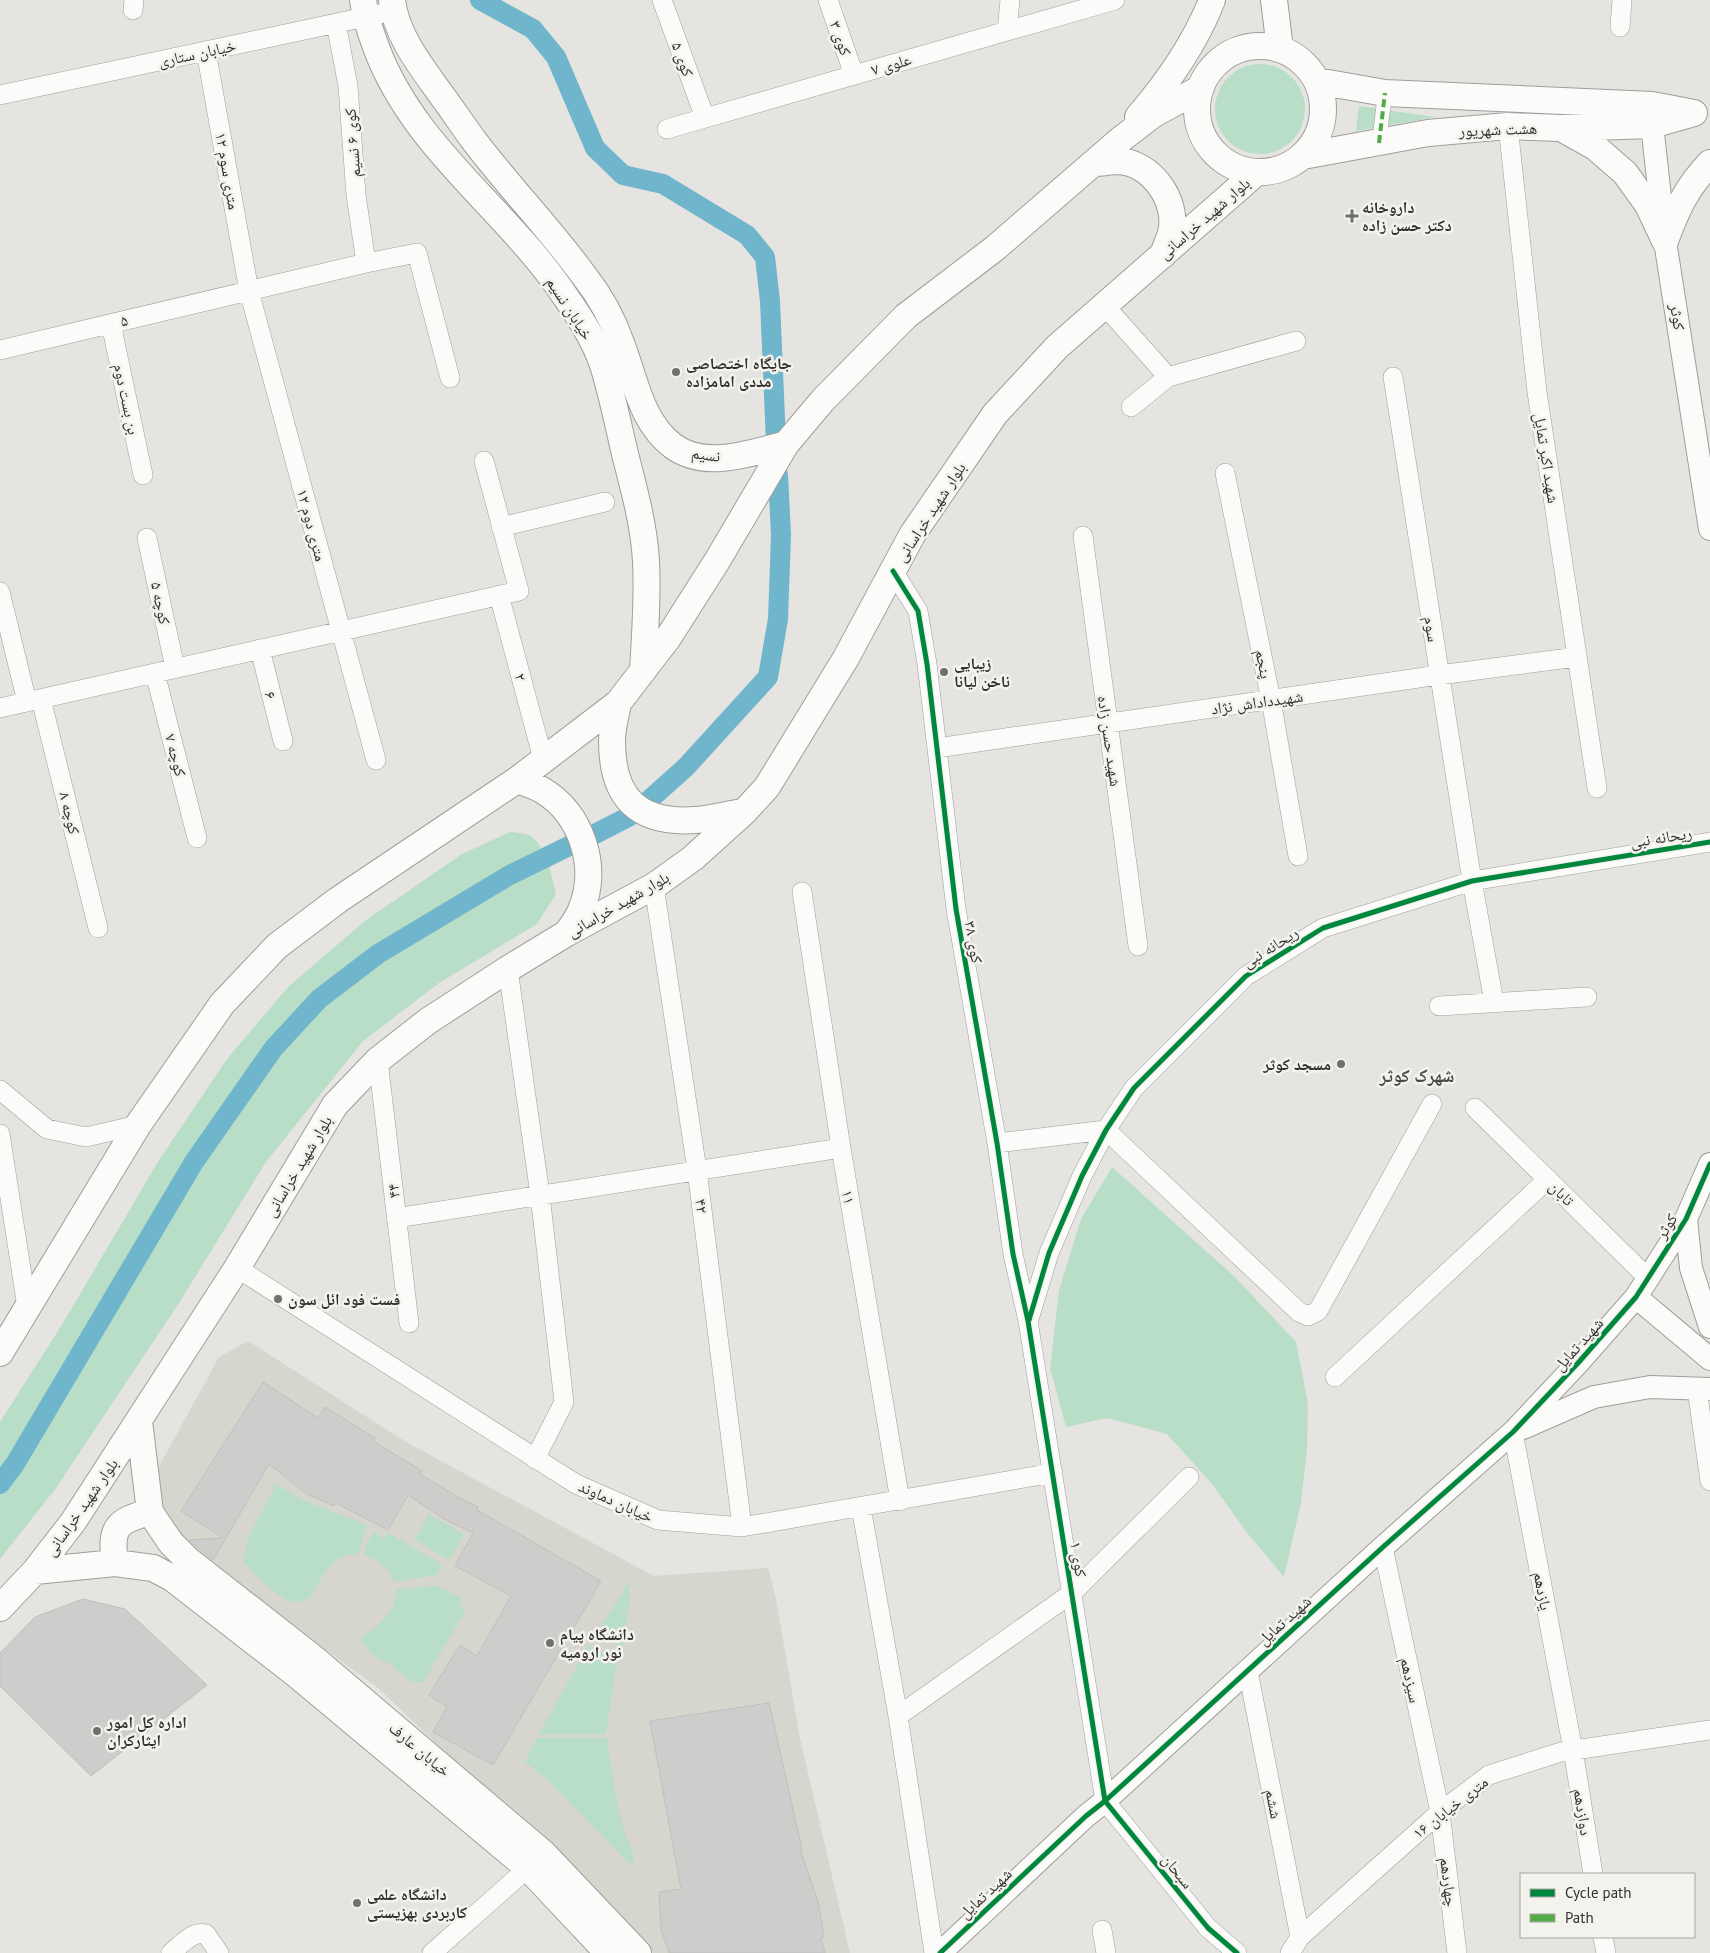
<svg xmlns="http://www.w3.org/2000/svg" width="1710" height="1953" viewBox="0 0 1710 1953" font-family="'PT Sans','Noto Naskh Arabic',sans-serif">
  <rect width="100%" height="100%" fill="#e5e4e1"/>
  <!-- built -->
  <path fill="#d7d6ce" d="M248,1341L406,1442L654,1576L768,1568L776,1599L800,1738L850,1953H653L597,1897L377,1687L247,1593L180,1540L157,1501L152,1479L219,1357Z"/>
  <!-- green -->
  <path fill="#b9dec7" d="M1215 109a45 45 0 1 1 90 0a45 45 0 1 1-90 0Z
    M1359,106L1435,117L1356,131Z
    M510,832C516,833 524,833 529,835C546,844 552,877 556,894L537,924L439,983L363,1041L266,1162L179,1303L56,1488L0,1559V1422L63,1323L159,1160L227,1059L288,987L366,920L462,854Z
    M1112,1167L1235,1277L1296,1342L1308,1404L1307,1449L1301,1503L1284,1577L1248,1534L1212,1484L1167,1434L1107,1418L1066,1427L1050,1368L1059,1290L1081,1219Z
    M276,1484L300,1499L367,1525L358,1555C332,1550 321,1581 310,1598C305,1599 300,1602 295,1602C279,1602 254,1572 243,1561L249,1536Z
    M428,1514L464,1534L449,1560L415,1540Z
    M374,1532L384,1538L388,1533L442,1564L437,1575L393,1582C391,1568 377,1559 364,1555L368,1541Z
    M630,1580L629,1593L630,1597L622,1649L598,1632Z
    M437,1586L461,1598L460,1607L465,1608V1611L424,1681L417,1683L409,1680L391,1665L374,1656L363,1644L360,1637C379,1628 396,1611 397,1589Z
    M589,1644L617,1661L606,1734H539Z
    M537,1738H607C611,1769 616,1800 624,1831C627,1842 637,1852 633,1864L628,1862L543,1776L525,1762Z"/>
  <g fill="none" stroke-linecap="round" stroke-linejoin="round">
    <!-- canal -->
    <path stroke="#6fb5cc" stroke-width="20" d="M480,0L533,29L556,57L595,148L623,175L663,184L747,235L765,257L770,301L776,442
      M648,801L686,767L768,677L778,619L781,535L778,475
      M593,835L630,816
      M0,1484L15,1464L194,1162L273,1049L319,999L378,954L508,876L571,845"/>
  </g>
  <!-- building -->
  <path fill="#cfcdcc" stroke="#c0bfbd" d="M263,1382L318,1418L325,1407L375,1438L373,1441L422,1471L420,1474L456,1496L478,1507L477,1510L601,1581L493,1765L433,1732L447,1707L429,1695L460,1645L477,1656L511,1596L455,1566L473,1533L444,1519L408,1495L388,1530L336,1503L334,1506L307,1494L269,1464L213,1560L189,1540L223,1538L181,1511Z
    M83,1599L125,1609L207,1685L91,1776L0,1686V1653L35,1617Z
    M769,1703L802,1849H800L819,1905L824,1938H821L825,1953H669L661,1930L659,1892L681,1889L650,1721Z"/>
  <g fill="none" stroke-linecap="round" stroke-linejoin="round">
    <defs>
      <path id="pedestrian" d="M1379,143L1385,93"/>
      <path id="minor" d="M662,0L705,118
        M828,0L854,75
        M133,10L134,0
        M336,23L348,86L356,195L366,263
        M1620,27L1622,0
        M1007,31L1010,0
        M206,51L249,291L376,760
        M0,95L393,11
        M1508,126L1537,392L1597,788
        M667,129L1115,0
        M1105,306L1168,377
        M111,324L143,475
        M0,350L366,263L417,253L450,378
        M1393,377L1472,881L1494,1002
        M1131,407L1168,377L1296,341
        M1225,473L1271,700L1298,856
        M501,527L605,502
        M1083,536L1138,946
        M147,538L175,668
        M893,571L918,611L927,664L956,909L997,1143L1013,1254L1028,1321L1105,1801L1208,1928L1237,1953
        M0,592L27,702
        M499,595L543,759
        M260,649L283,741
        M155,673L197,838
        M41,699L98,928
        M0,708L519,591L484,461
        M937,748L1439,675L1577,657
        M654,886L697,1170L742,1527
        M802,892L841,1148L900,1501
        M508,969L540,1195L564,1402L535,1459
        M1439,1006L1587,997
        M378,1060L409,1323
        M0,1090L47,1129L86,1137L138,1125
        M1475,1108L1648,1278
        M0,1134L27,1307
        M997,1143L1106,1130L1299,1312L1308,1316L1318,1311L1432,1104
        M396,1218L841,1148
        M237,1268L576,1484L658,1520L742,1527L1053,1473
        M1029,1319L1049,1253L1082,1176L1106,1130L1134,1088L1246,976L1323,928L1472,881L1710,842
        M1335,1377L1548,1179
        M1697,1389L1710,1481
        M1513,1432L1573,1750L1593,1874
        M861,1507L898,1716L934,1953
        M1383,1547L1440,1812L1457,1953
        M1248,1671L1300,1937
        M898,1716L1072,1593L1189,1477
        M1102,1930L1106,1953
        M1603,1937L1606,1953
        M171,1953C182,1944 192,1931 206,1934L219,1953
        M432,1953L536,1861
        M1290,1953L1300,1937L1440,1812L1489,1775L1561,1752L1710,1730"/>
      <path id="tertiary" d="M1652,107V125L1665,241L1710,529
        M1686,1219L1691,1268L1710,1327
        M1636,1297L1710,1359
        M1523,1428L1594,1397L1650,1387L1710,1389
        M940,1953L1086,1816L1105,1801L1383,1547L1513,1432L1578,1363L1636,1297L1686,1219L1710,1164"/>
      <path id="secondary" d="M363,0C365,17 370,31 376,47C413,148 507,209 565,296C580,317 595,341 603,365C612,394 618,424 625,454C634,489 644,525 646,561C648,598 645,635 643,671
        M392,0C396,35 420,65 440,93C452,109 463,126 475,142C510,188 551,230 585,277C600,296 613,320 621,343C635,378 640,421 673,446C705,470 751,453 786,444
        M1274,0L1280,49
        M1197 109a63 63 0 1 1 126 0a63 63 0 1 1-126 0Z
        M1317,81L1385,93L1652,105L1689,112
        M1138,117C1168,82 1195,44 1212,0
        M1561,128L1595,147L1625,173L1648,205L1665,241
        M1303,156L1428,133L1508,126L1560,128L1652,125L1694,113
        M1094,163C1102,163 1110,161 1118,161C1151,162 1179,201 1171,233C1169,240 1165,248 1163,255
        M1665,241C1677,209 1686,188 1710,163
        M618,703C616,715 612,728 612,741C612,797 637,824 695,820C711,819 728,814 744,812
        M517,780C525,783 535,786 542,790C582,814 599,867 581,910C578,918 572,926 567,933
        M0,1353L138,1125L222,1004L277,946L338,900L517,780L618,703L668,638L717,561L786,444L823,400L906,316L994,249L1120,140L1154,114L1201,88
        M139,1421L150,1512L171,1543L188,1560L312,1657L543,1853L638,1953
        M115,1563C110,1528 116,1521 150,1512
        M35,1571L115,1563L153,1568L172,1578L297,1675L528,1868L608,1953
        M0,1608L35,1571L73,1522L237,1268L335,1105L378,1060L428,1021L508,969L567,933L654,886L693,858L744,812L767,787L846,658L912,535L995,414L1057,347L1257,172"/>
    </defs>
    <!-- pedestrian casing -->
    <use href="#pedestrian" stroke="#9f9e9c" stroke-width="15"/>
    <!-- minor casing -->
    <use href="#minor" stroke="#9f9e9c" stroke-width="20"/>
    <!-- tertiary casing -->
    <use href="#tertiary" stroke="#9f9e9c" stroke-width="24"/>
    <!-- secondary casing -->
    <use href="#secondary" stroke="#9f9e9c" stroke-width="28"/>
    <!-- pedestrian -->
    <use href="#pedestrian" stroke="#fbfbfa" stroke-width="14"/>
    <!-- minor -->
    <use href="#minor" stroke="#fbfbfa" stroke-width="19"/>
    <!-- tertiary -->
    <use href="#tertiary" stroke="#fbfbfa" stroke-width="22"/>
    <!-- secondary -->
    <use href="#secondary" stroke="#fbfbfa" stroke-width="26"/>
    <!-- quiet -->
    <path stroke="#54ab45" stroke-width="4" stroke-dasharray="8 4" stroke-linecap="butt" d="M1379,143L1385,93"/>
    <defs>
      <path id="cycleway" d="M893,571L918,611L927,664L956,909L997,1143L1013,1254L1028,1321L1105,1801L1208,1928L1237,1953
        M1029,1320L1049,1253L1082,1176L1106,1130L1134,1088L1246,976L1323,928L1472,881L1710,842
        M940,1953L1086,1816L1105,1801L1383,1547L1513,1432L1578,1363L1636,1297L1686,1219L1710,1164"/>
    </defs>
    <!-- cycleway casing -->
    <use href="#cycleway" stroke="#f4f2ed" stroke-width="8"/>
    <!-- cycleway -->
    <use href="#cycleway" stroke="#00873e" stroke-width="5"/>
  </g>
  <!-- markers -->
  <g fill="#71706e" stroke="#f4f2ed" stroke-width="2">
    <path d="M1349.5 208.5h5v5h5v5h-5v5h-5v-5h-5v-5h5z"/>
    <circle cx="676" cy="372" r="5"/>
    <circle cx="944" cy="672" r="5"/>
    <circle cx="1341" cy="1064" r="5"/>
    <circle cx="278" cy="1299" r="5"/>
    <circle cx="550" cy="1643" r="5"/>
    <circle cx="97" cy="1731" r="5"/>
    <circle cx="357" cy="1903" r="5"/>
  </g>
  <g text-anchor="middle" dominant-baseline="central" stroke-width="5" stroke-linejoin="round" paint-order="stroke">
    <!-- street labels -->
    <g font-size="16" fill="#323130" stroke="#f4f2ed">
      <text transform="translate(841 38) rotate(71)">کوی ۳</text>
      <text transform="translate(197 53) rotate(-12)">خیابان ستاری</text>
      <text transform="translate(683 59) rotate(70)">کوی ۵</text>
      <text transform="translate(891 64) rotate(-16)">علوی ۷</text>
      <text transform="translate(1498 129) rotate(-2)">هشت شهریور</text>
      <text transform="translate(352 143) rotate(-94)">کوی ۶ نسیم</text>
      <text transform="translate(228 171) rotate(80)">۱۲ متری سوم</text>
      <text transform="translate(1204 218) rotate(-41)">بلوار شهید خراسانی</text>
      <text transform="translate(570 308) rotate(57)">خیابان نسیم</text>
      <text transform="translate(1678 317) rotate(81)">کوثر</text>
      <text transform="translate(124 320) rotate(-13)">۵</text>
      <text transform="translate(127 399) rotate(78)">بن بست دوم</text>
      <text transform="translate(706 454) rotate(8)">نسیم</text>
      <text transform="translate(1547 458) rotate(81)">شهید اکبر تمایل</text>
      <text transform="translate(930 512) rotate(-57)">بلوار شهید خراسانی</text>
      <text transform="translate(312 525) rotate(75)">۱۲ متری دوم</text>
      <text transform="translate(161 603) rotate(78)">کوچه ۵</text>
      <text transform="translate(1432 629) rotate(81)">سوم</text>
      <text transform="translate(1264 664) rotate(79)">پنجم</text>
      <text transform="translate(521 677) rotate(75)">۲</text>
      <text transform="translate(271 695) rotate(76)">۶</text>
      <text transform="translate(1257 702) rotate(-8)">شهیدداداش نژاد</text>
      <text transform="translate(1110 741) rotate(82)">شهید حسن زاده</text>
      <text transform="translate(176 755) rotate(75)">کوچه ۷</text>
      <text transform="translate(70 813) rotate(76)">کوچه ۸</text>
      <text transform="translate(1661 837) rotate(-9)">ریحانه نبی</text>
      <text transform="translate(618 904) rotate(-30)">بلوار شهید خراسانی</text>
      <text transform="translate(974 942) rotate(80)">کوی ۳۸</text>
      <text transform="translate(1270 947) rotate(-32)">ریحانه نبی</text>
      <text transform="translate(298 1166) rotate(-59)">بلوار شهید خراسانی</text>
      <text transform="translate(393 1191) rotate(-97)">۴۴</text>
      <text transform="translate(1562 1193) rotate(45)">تابان</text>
      <text transform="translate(849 1197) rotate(80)">۱۱</text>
      <text transform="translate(702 1206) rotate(83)">۴۲</text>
      <text transform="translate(1666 1226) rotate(-58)">کوثر</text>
      <text transform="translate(1578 1344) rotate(-48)">شهید تمایل</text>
      <text transform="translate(616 1501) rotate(24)">خیابان دماوند</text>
      <text transform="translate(81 1507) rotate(-55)">بلوار شهید خراسانی</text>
      <text transform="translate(1079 1559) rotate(81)">کوی ۱</text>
      <text transform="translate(1543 1591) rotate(79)">یازدهم</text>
      <text transform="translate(1284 1620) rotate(-42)">شهید تمایل</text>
      <text transform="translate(1411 1680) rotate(78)">سیزدهم</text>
      <text transform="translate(420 1749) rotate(40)">خیابان عارف</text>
      <text transform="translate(1274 1804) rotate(79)">ششم</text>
      <text transform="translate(1450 1807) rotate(-38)">۱۶ متری خیابان</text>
      <text transform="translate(1583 1812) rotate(81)">دوازدهم</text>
      <text transform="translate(1178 1871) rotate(51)">سبحان</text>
      <text transform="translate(1449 1882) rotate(83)">چهاردهم</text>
      <text transform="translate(985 1893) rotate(-43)">شهید تمایل</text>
    </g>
    <!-- poi labels -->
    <g font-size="16" font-weight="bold" fill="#323130" stroke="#f4f2ed" text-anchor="start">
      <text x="1362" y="207">داروخانه<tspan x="1362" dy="18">دکتر حسن زاده</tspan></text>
      <text x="686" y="363">جایگاه اختصاصی<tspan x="686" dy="18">مددی امامزاده</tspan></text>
      <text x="954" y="663">زیبایی<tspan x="954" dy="18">ناخن لیانا</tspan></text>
      <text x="1331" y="1064" text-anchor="end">مسجد کوثر</text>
      <text x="288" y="1299">فست فود ائل سون</text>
      <text x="560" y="1634">دانشگاه پیام<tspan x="560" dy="18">نور ارومیه</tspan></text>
      <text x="107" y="1722">اداره کل امور<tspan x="107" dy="18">ایثارکران</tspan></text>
      <text x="367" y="1894">دانشگاه علمی<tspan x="367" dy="18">کاربردی بهزیستی</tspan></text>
    </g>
    <!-- neighbourhood labels -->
    <g font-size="18" font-weight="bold" fill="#4b4a46" stroke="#f4f2ed">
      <text x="1417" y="1075">شهرک کوثر</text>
    </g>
  </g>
  <!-- legend -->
  <rect x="1520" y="1873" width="175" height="65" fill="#f4f2ed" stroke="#a6a5a1"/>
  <rect x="1530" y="1889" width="25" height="8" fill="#00873e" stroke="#a6a5a1"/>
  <text x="1565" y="1898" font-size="15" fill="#323130">Cycle path</text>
  <rect x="1530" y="1914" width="25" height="8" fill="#54ab45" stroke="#a6a5a1"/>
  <text x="1565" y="1923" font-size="15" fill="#323130">Path</text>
</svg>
